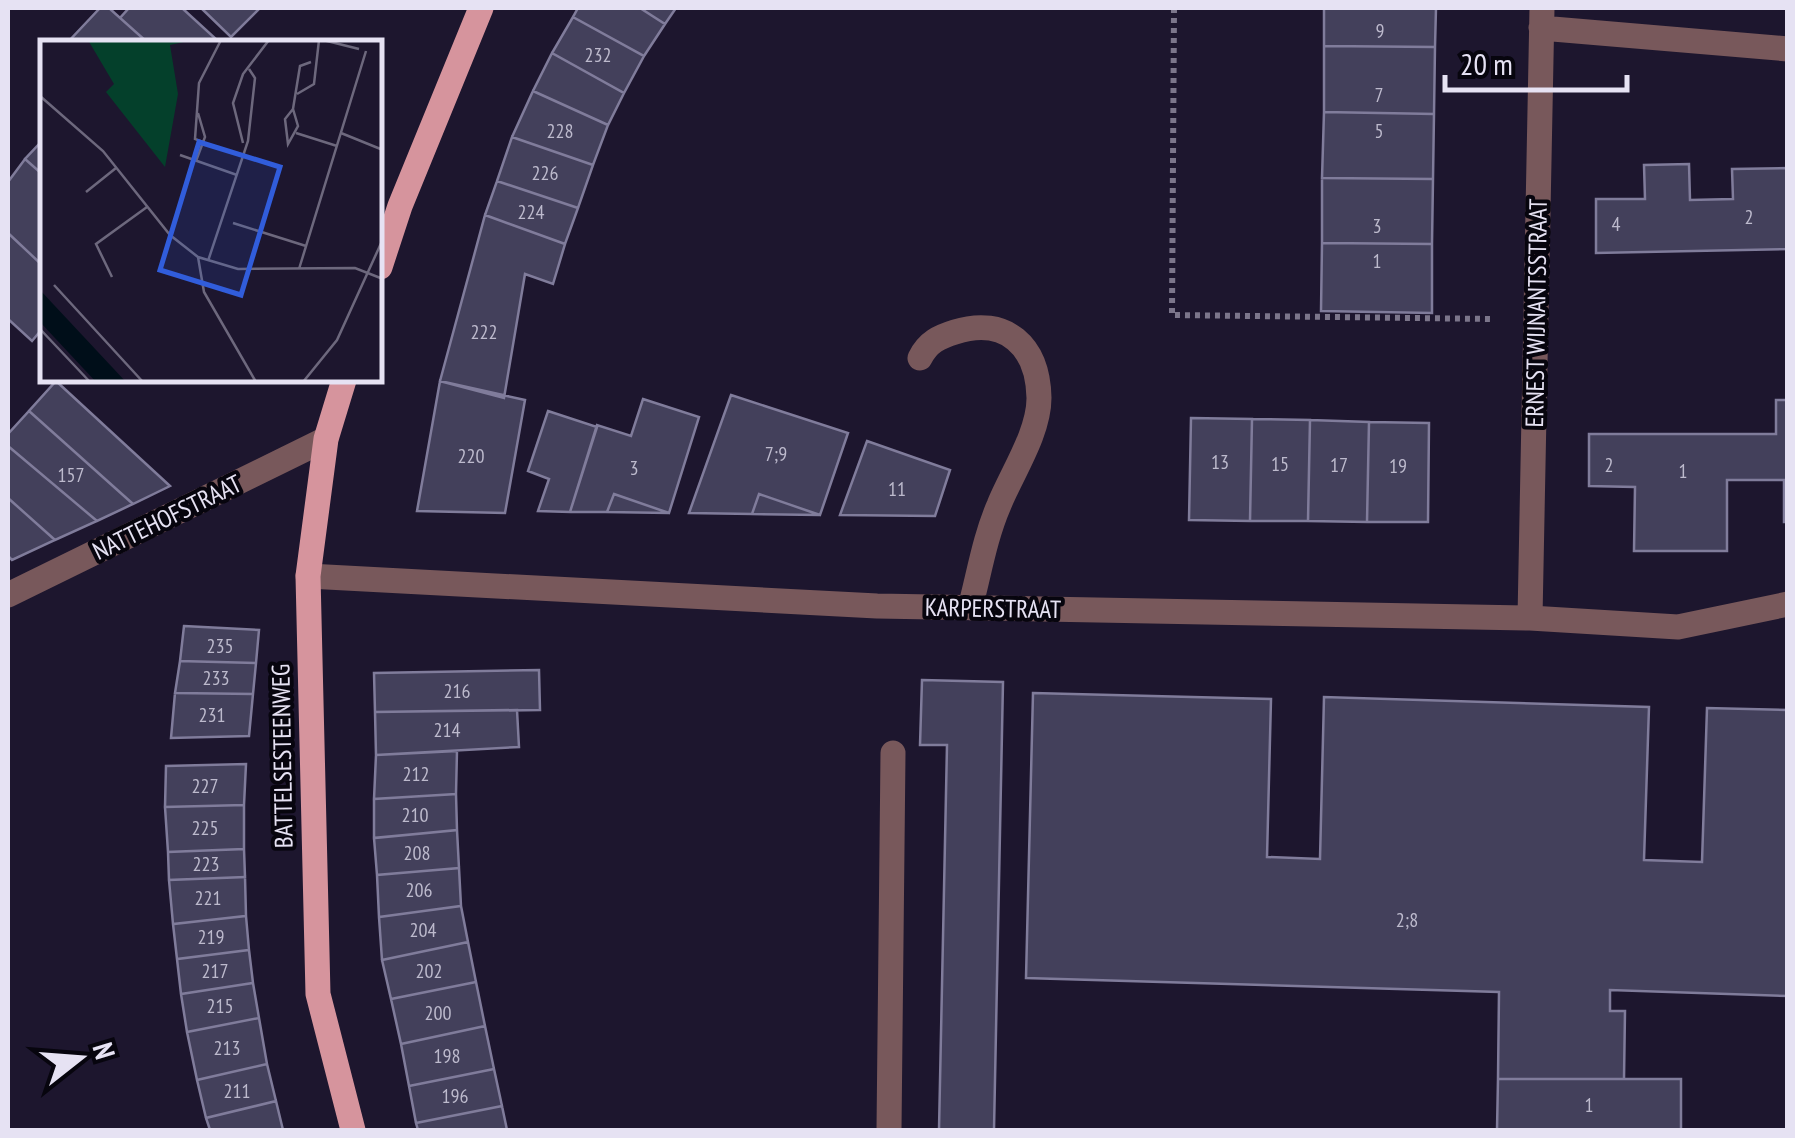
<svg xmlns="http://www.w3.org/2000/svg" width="1795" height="1138" viewBox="0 0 1795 1138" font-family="'PT Sans Narrow',sans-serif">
  <rect width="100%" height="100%" fill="#1d162e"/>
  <!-- building -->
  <path fill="#43405b" stroke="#807c9b" stroke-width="2.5" d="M100,8H109L147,42H68Z
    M129,8H182L217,40L215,42H147L120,18Z
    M201,8H260L231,37Z
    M578,8H640L665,24L644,56L573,17Z
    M640,8H676L665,24Z
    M1324,8H1436L1435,47L1324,46Z
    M573,17L644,56L624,93L552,53Z
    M1324,46L1435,47L1434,114L1324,112Z
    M552,53L624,93L608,125L533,91Z
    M533,91L608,125L593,165L512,137Z
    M1324,112L1434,114L1433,179L1322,178Z
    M512,137L593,165L578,208L497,181Z
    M42,141V174L25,159Z
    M25,159L42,174V265L8,233V182Z
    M1689,164L1690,200L1733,199L1732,169L1788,168V249L1596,253V199H1645L1644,165Z
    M1322,178L1433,179L1432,244L1322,243Z
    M497,181L578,208L565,244L485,215Z
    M485,215L565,244L553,284L525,274L504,398L440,381Z
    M8,233L42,265V329L32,341L8,319Z
    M1322,243L1432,244V313L1321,311Z
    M56,381L170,486L133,504L29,411Z
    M440,381L525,400L505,513L417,511Z
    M731,395L848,433L820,515L759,494L752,514L689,513Z
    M643,399L699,417L669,513L614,494L607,512H570L597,425L631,436Z
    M1776,400H1788V522H1784V480H1727V551H1634L1635,487L1589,486V434H1776Z
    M29,411L133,504L97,521L8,446V434Z
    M548,411L597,427L570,512L538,511L549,479L528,471Z
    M1191,418L1252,419L1250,521L1189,520Z
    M1252,419L1310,420L1308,521H1250Z
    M1310,420L1369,422L1367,522L1308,521Z
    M1369,422L1429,423L1428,522H1367Z
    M867,441L950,470L935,516L840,515Z
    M8,446L97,521L55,540L8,498Z
    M614,494L669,513L607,512Z
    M759,494L820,515L752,514Z
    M8,498L55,540L12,560L8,556Z
    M184,626L259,630L256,663L180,661Z
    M180,661L256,663L253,694L175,693Z
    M539,670L540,710L375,712L374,673Z
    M922,680L1003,682L994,1130H939L947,745H920Z
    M175,693L253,694L249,736L171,738Z
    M1033,693L1271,699L1267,857L1320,859L1324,697L1649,707L1644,860L1702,862L1707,708L1788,710V996L1610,990V1011H1625L1624,1079H1498L1499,992L1026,978Z
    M517,710L519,747L376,755L375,712Z
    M457,751L456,794L374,799L376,755Z
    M246,764L244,805L165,807L166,766Z
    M456,794L457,830L374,838V799Z
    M244,805V849L168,852L165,807Z
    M457,830L459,868L377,875L374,838Z
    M244,849L245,877L169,880L168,852Z
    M459,868L461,906L379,917L377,875Z
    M245,877L246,916L173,924L169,880Z
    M461,906L468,942L382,960L379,917Z
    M246,916L249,950L177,959L173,924Z
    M468,942L476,982L391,999L382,960Z
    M249,950L253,983L181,994L177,959Z
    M476,982L485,1026L401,1044L391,999Z
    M253,983L259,1018L187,1032L181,994Z
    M259,1018L267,1064L197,1080L187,1032Z
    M485,1026L494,1069L409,1086L401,1044Z
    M267,1064L276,1101L206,1118L197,1080Z
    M494,1069L502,1106L416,1123L409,1086Z
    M1498,1079H1681V1130H1497Z
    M276,1101L283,1130H210L206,1118Z
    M502,1106L507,1130H418L416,1123Z"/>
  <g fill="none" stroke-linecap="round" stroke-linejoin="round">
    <!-- path -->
    <path stroke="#7c768b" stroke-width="6" stroke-dasharray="5 5" stroke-linecap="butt" d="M1174,8L1172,315L1493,319"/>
    <!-- minor -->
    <path stroke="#78585b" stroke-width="25" d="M1541,28L1788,49
      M920,358C928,342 939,337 955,332C1006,316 1038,346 1039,398C1039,433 1012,473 999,505C985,537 979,574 970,608
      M308,576L877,606L1530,618L1678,627L1788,604
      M8,595L326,439
      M1530,618L1542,8
      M889,1130L893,753"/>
    <!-- major -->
    <path stroke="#d6949d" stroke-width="25" d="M380,267L400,206L481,8
      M344,380L326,439L308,576L318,994L353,1130"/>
  </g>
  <g text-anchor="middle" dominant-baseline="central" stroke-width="8" stroke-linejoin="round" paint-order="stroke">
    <!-- number labels -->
    <g font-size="20" fill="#bdbacd">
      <text x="1380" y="31">9</text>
      <text x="598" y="55">232</text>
      <text x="1379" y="95">7</text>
      <text x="560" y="131">228</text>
      <text x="1379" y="131">5</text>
      <text x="545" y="173">226</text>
      <text x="531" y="212">224</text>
      <text x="1749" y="217">2</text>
      <text x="1616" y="224">4</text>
      <text x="1377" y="226">3</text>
      <text x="1377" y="261">1</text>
      <text x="484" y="332">222</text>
      <text x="776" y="454">7;9</text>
      <text x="471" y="456">220</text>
      <text x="1220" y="462">13</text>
      <text x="1280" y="464">15</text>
      <text x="1339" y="465">17</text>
      <text x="1609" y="465">2</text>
      <text x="1398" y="466">19</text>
      <text x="634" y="468">3</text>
      <text x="1683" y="471">1</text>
      <text x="71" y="475">157</text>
      <text x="897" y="489">11</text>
      <text x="220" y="646">235</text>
      <text x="216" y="678">233</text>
      <text x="457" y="691">216</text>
      <text x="212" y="715">231</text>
      <text x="447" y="730">214</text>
      <text x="416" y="774">212</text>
      <text x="205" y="786">227</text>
      <text x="415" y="815">210</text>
      <text x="205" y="828">225</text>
      <text x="417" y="853">208</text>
      <text x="206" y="864">223</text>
      <text x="419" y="890">206</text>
      <text x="208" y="898">221</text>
      <text x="1407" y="920">2;8</text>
      <text x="423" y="930">204</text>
      <text x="211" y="937">219</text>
      <text x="215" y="971">217</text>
      <text x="429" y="971">202</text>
      <text x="220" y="1006">215</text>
      <text x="438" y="1013">200</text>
      <text x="227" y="1048">213</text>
      <text x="447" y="1056">198</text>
      <text x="237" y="1091">211</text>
      <text x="455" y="1096">196</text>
      <text x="1589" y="1105">1</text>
    </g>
    <!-- street labels -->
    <g font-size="25" fill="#e6e2f3" stroke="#07050e">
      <text transform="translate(1536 313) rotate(-89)">ERNEST WIJNANTSSTRAAT</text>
      <text transform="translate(167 517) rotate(-26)">NATTEHOFSTRAAT</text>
      <text transform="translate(993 608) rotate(1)">KARPERSTRAAT</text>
      <text transform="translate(282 756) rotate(-91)">BATTELSESTEENWEG</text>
    </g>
  </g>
  <!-- overview -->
  <g transform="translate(40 40)">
    <rect width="342" height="342" fill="#1d162e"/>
    <path d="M48,0H153L130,5L138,54L125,127L66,52L74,44Z" fill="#04402b"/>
    <path d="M0,250L86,342H56L0,282Z" fill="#000e19"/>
    <path fill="none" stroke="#6d687d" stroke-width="2.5" d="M283,0L319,9M257,54L274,44L279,0M0,56L63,111L130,195L158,217L198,229L315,228L343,239M253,69L258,86L248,104L245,79L253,69L260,26L271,22M256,93L297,106M301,93L343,110M163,102L155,99L159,43L181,0M203,103L193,63L203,34L229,0M140,115L197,135M156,121L165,97L158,73M46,152L76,128M193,183L266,206M158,217L164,252L216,342M168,221L208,101L215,38L209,29M259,229L326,11M72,237L56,204L107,167M14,245L103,342M0,289L50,342M263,342L297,300L343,199"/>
    <path fill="#315ddb" fill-opacity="0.15" stroke="#315ddb" stroke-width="5" d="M159,102L240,127L201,255L120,230Z"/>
    <rect width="342" height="342" fill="none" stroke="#e6e2f3" stroke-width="5"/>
  </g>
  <!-- border -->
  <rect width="1795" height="1138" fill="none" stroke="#e6e2f3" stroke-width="20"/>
  <!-- north arrow -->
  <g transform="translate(80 1058) rotate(73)" stroke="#07050e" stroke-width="8" paint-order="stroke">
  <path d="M0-8L18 38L0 25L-18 38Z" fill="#e6e2f3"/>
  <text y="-15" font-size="28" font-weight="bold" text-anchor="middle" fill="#e6e2f3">N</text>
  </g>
  <!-- scale -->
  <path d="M1445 75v15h182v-15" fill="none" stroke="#e6e2f3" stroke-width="5"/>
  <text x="1460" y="75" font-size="30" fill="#e6e2f3" stroke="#07050e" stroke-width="8" paint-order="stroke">20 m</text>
</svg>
